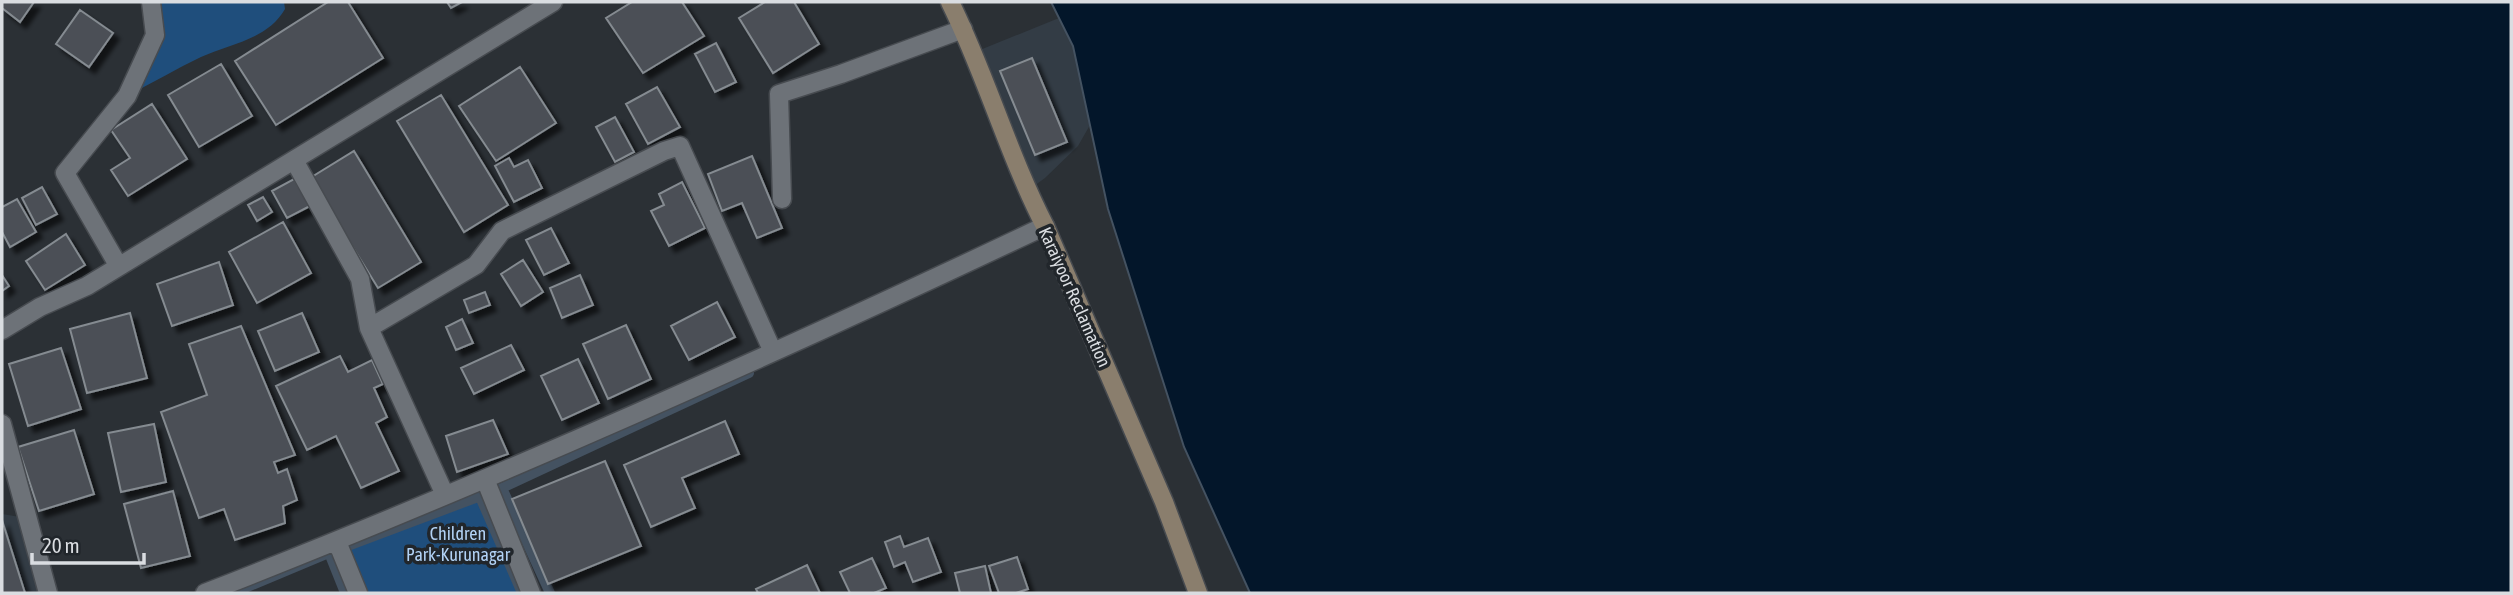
<svg xmlns="http://www.w3.org/2000/svg" width="2513" height="595" viewBox="0 0 2513 595" font-family="'Asap Condensed',sans-serif">
  <defs>
    <filter id="shadow"><feDropShadow dx="6" dy="6" stdDeviation="2" flood-color="#0009"/></filter>
  </defs>
  <rect width="100%" height="100%" fill="#2b3035"/>
  <!-- built -->
  <path fill="#333c45" d="M1059,18L1073,46L1090,125L1078,146L1045,178L1027,191L975,52Z
    M2,514L20,517L48,593H2Z"/>
  <!-- green -->
  <path fill="#1f4e7c" d="M151,2H284L285,9C267,40 231,43 201,57C176,69 152,83 127,96L155,35Z
    M485,479L531,593H358L340,549Z"/>
  <!-- water -->
  <path fill="#03162a" stroke="#445261" stroke-width="2" d="M1051,2H2511V593H1250L1184,447L1108,209L1073,46Z"/>
  <g fill="none" stroke-linecap="round" stroke-linejoin="round">
    <!-- stream -->
    <path stroke="#445261" stroke-width="10" d="M502,488L550,593
      M480,497L522,593
      M329,553L345,593
      M233,593L329,553L502,488L749,373"/>
  </g>
  <!-- building -->
  <path fill="#4b5056" stroke="#858b91" stroke-width="2" filter="url(#shadow)" d="M2,2H34L20,22L2,8Z
    M328,2H348L383,58L276,125L235,61Z
    M447,2H462L451,8Z
    M632,2H682L704,36L643,73L606,18Z
    M765,2H794L819,44L773,73L739,18Z
    M80,10L113,33L89,67L56,44Z
    M716,43L736,82L715,92L695,54Z
    M1032,58L1067,142L1035,155L1000,71Z
    M221,64L252,116L199,147L168,95Z
    M520,67L556,123L496,161L459,106Z
    M657,87L680,127L648,144L626,104Z
    M441,95L508,205L464,232L397,121Z
    M152,104L187,159L128,196L111,170L130,158L111,130Z
    M615,117L634,152L615,162L596,127Z
    M354,151L421,262L378,288L310,178Z
    M752,156L782,228L757,238L742,203L722,211L708,174Z
    M509,158L514,167L528,160L542,188L514,202L495,166Z
    M294,179L310,206L287,218L272,191Z
    M682,182L705,228L669,246L651,211L664,205L659,194Z
    M42,187L57,214L36,225L22,198Z
    M263,197L272,212L257,221L248,205Z
    M17,199L36,232L10,247L2,232V207Z
    M283,222L311,273L257,303L229,252Z
    M551,228L569,263L544,275L526,240Z
    M66,234L85,265L45,290L26,261Z
    M523,260L543,292L521,306L501,274Z
    M219,262L233,305L172,326L157,284Z
    M2,275L9,286L2,291Z
    M580,275L593,305L562,318L550,288Z
    M485,292L490,305L469,313L464,300Z
    M717,302L735,337L689,360L671,326Z
    M130,313L147,378L87,393L70,329Z
    M302,313L319,352L275,371L258,331Z
    M462,319L473,343L456,350L446,327Z
    M626,325L651,379L608,399L583,344Z
    M241,326L295,455L274,462L278,473L287,469L297,500L283,506L285,523L235,540L224,509L199,518L161,412L207,395L189,344Z
    M511,345L524,370L474,394L461,368Z
    M61,348L81,409L28,426L9,364Z
    M340,356L348,372L372,360L383,384L374,388L387,417L376,423L399,471L361,488L336,436L307,450L276,386Z
    M578,359L599,403L562,420L541,376Z
    M493,420L508,454L457,472L446,436Z
    M725,421L739,454L682,478L695,508L651,527L624,465Z
    M154,424L166,482L121,492L108,433Z
    M74,430L94,494L39,511L18,447Z
    M605,461L641,546L548,584L512,499Z
    M173,491L190,556L141,568L124,504Z
    M2,520L25,593H2Z
    M900,536L904,547L928,538L941,572L913,582L905,562L894,567L885,542Z
    M1017,557L1028,589L1016,593H999L989,566Z
    M872,558L886,588L874,593H850L840,572Z
    M807,565L820,593H758L756,589Z
    M985,566L991,593H960L955,573Z"/>
  <g fill="none" stroke-linecap="round" stroke-linejoin="round">
    <defs>
      <path id="minor" d="M294,160L360,279L369,328L445,495
        M782,199L779,94L841,74L963,29
        M118,265L65,173L127,96L155,35L151,2
        M369,328L476,265L502,231L664,151L680,146L773,352
        M2,330L40,307L87,286L553,2
        M2,424L48,593
        M485,479L531,593
        M334,543L340,549L358,593
        M205,593C490,482 769,357 1045,226"/>
      <path id="secondary" d="M950,2C986,75 1008,154 1045,226L1164,502L1198,593"/>
    </defs>
    <!-- minor casing -->
    <use href="#minor" stroke="#474b50" stroke-width="21"/>
    <!-- secondary casing -->
    <use href="#secondary" stroke="#474b50" stroke-width="21"/>
    <!-- minor -->
    <use href="#minor" stroke="#6d7278" stroke-width="18"/>
    <!-- secondary -->
    <use href="#secondary" stroke="#8a7e6d" stroke-width="18"/>
  </g>
  <g text-anchor="middle" dominant-baseline="central" stroke-width="7" stroke-linejoin="round" paint-order="stroke">
    <!-- street labels -->
    <g font-size="18" fill="#dadde1" stroke="#21262b">
      <text transform="translate(1075 297) rotate(66)">Karaiyoor Reclamation</text>
    </g>
    <!-- park labels -->
    <g font-size="18" fill="#b2d2f5" stroke="#21262b">
      <text x="458" y="533">Children<tspan x="458" dy="21">Park-Kurunagar</tspan></text>
    </g>
  </g>
  <!-- border -->
  <rect width="2513" height="595" fill="none" stroke="#dadde1" stroke-width="7"/>
  <!-- scale -->
  <path d="M32 553v10h112v-10" fill="none" stroke="#dadde1" stroke-width="3.5"/>
  <text x="42" y="553" font-size="21" fill="#dadde1" stroke="#21262b" stroke-width="5" paint-order="stroke">20 m</text>
</svg>
